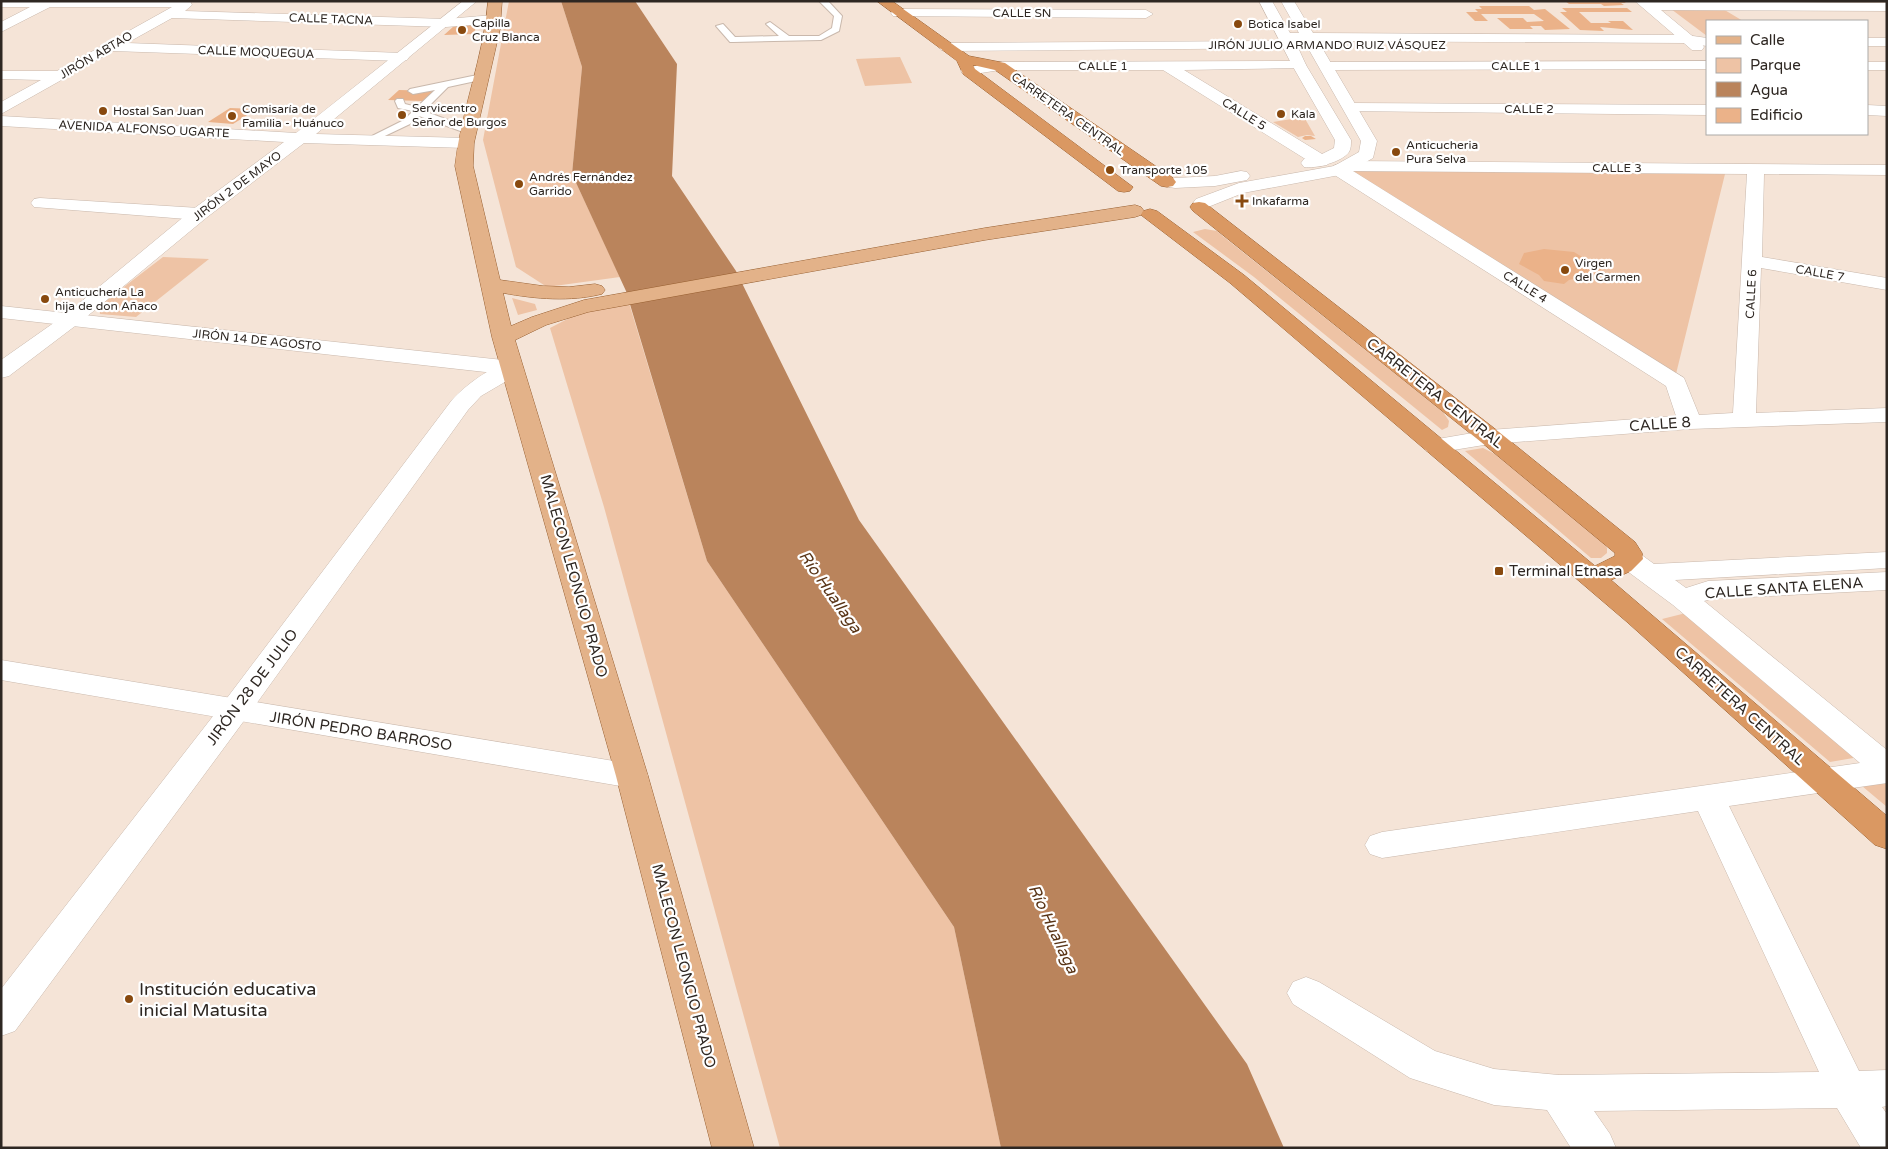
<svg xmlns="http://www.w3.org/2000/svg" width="1888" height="1149" viewBox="0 0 1888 1149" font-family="'Varela Round',sans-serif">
  <rect width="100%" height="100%" fill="#f5e4d7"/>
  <!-- green -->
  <path fill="#eec3a5" d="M509,1H561L582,67L572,174L620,277L547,287L516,267L483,140Z
    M1671,9H1723L1743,21H1707V36Z
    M900,57L912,83L865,86L856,59Z
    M1304,117L1315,136L1307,135L1298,137L1273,122Z
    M1352,171L1725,174L1676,374Z
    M1205,229L1217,231L1224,237L1443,412L1449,421L1448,427L1442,430L1254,277L1193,232Z
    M163,257L209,259L136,317L100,314L99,306Z
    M512,298L535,304L537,310L518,315Z
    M629,303L707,561L954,927L1001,1148H780L604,507L550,328L579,313Z
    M1483,448L1495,454L1603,542L1607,548V553L1601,558H1591L1465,451Z
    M1686,613L1859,757L1830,762L1662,619Z
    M1856,781H1887V807Z"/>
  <!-- water -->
  <path fill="#ba845c" d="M561,1H635L677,64L672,176L736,271L859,520L1247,1064L1284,1148H1001L954,927L707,561L626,291L572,174L582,67Z"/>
  <!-- building -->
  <path fill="#ebb289" d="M1565,1H1623L1626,3H1621L1624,5L1604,6L1601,4H1569Z
    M1479,6H1529L1534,10L1545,9L1570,29L1545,30L1541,26H1530L1533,29H1510L1497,18H1523L1527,22L1544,21L1534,14H1481L1488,21H1475L1466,12H1478L1475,9H1482Z
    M1562,8H1627L1632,12H1579L1591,23H1611L1608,21H1623L1633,30L1600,27L1604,31L1580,30L1560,12H1567Z
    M476,25L474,34L444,35L454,26Z
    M399,90L435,91L423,101L388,100Z
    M230,108L257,109L233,124L208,122Z
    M1305,136H1311L1316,139L1305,140L1302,138Z
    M1544,249L1574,252L1592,263L1602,266L1600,276L1592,275L1569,280L1564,284L1544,281L1539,275L1519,264L1524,253Z"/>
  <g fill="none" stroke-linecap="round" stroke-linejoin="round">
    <defs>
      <path id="service" d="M819,1H828L842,16L839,31L821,40L733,42H730L716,26L723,24L735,37L779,36L766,24L770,22L789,36H819L832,28L834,16Z
        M482,74L485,75V79L448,87L424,111L472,129V133H466L419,116L410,124L370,143H364L362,141L404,120L413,111L398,108L395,101L397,99H403L405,104L417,107L435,90L413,94L408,91L410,89Z"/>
      <path id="minor" d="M1,1H190L192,5L185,11L446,19L494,15L501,19L494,23L446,27L172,18L127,43L402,53L407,54L409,57L407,60L402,61L113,51L1,114V102L41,80L1,79V71H57L172,7H50L1,32V22L30,7H1Z
        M1650,1L1887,3V11L1661,10L1702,44L1704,47L1702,50H1692L1636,2Z
        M898,9L1146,10L1153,14L1146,18L893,16L891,13L893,10Z
        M1290,41L1295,42L1297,45L1295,48L946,51L941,50L939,47L941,44L946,43Z
        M1299,61L1304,62L1306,65L1304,68L1184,70L1327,157L1330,161L1327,165L1321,166L1315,165L1163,70H1000L968,75L963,74L961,71L963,68L1000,62Z
        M1707,61V69L1326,70L1321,69L1319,66L1321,63L1326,62Z
        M1867,62H1887V70H1867Z
        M1351,103L1707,105V115L1345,111L1343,108L1345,105Z
        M1867,105L1887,106V116L1867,115Z
        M1347,161L1887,165V175L1764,174L1762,257L1887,278V290L1761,268L1756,413L1887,408V422L1690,429L1490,444L1435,453L1426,451L1423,446L1426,441L1490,430L1676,416L1666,386L1333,174L1330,170L1333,166ZM1353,171L1747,174L1733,413L1699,415L1684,378Z
        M40,198L199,208L206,210L208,214L206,218L199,220L34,207L31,203L34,199Z
        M1,306L512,361L520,363L523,368L520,373L512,375L1,318Z
        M1629,551L1639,553L1654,564L1887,552V568L1675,580L1686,588L1708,581L1887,572V590L1711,599L1704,601L1887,750V783L1729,806L1859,1071L1887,1070V1106L1882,1107L1887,1114V1148H1861L1837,1108L1594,1111L1610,1134L1616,1148H1571L1547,1110L1494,1105L1410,1078L1293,1004L1287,993L1293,982L1306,977L1319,982L1435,1051L1494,1069L1559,1075L1819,1072L1698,811L1382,858L1370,854L1365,845L1370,836L1382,832L1860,763L1673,605L1619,565L1615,559L1619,553Z
        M1,660L632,764L644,768L648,776L644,784L632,788L1,680Z"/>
      <path id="tertiary" d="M463,1H477L316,134L466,138L472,139L474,143L472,147L466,148L304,143L206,218L79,323L9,376L1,378V360L65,315L192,210L284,142L1,126V116L296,133Z
        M1259,1H1272L1290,33H1299L1281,1H1294L1313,33L1686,35L1707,38V46L1686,43L1318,41L1377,141L1373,158L1345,174L1243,193L1208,207L1202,208L1196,207L1193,203L1196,199L1239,183L1334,166L1359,152L1361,141L1304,41H1295L1306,65L1351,140C1351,144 1351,149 1349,152C1342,162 1315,169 1304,167L1301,163L1304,159L1316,157L1334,148L1335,140L1292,65Z
        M1867,38H1887V46H1867Z
        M1241,171L1247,172L1250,176L1247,180L1215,186L1175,188L1169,187L1166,183L1169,179L1175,178L1215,176Z
        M512,361L520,363L523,368L520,373L481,396L468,410L246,718L15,1031L1,1036V989L224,702L452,400C467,384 490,367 512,361Z"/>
      <path id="primary" d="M488,1H502L500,29L474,143L473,166L500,280L543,286L569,287L595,284L602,286L605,290L602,294C570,302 536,299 503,293L511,326L532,317L584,300L985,228L1135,205L1141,207L1144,211L1141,215L1135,217L985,240L588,312L546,325L515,340L648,776L754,1148H712L616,776L492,337L455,166C461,110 484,57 488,1Z"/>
      <path id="trunk" d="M877,1H892L969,56L1005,63L1173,178L1176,182L1173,186L1167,187L1161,186L995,70L973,65L975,69L1133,187L1130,191L1124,192L1118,191L963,74L957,61Z
        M1199,202L1205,203L1499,432L1635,542L1642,553L1643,559L1631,571L1611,580L1887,816V849L1875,845L1627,622L1230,283L1141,215L1143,211L1150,209L1157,211L1244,275L1595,566L1615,556V553L1481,442L1193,211L1190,207L1193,203Z"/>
    </defs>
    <!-- service casing -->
    <use href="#service" stroke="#c9b8ac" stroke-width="2"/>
    <!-- minor casing -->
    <use href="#minor" stroke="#c9b8ac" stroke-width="1"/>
    <!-- tertiary casing -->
    <use href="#tertiary" stroke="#c9b8ac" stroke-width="1"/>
    <!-- primary casing -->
    <use href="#primary" stroke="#986032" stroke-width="1"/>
    <!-- trunk casing -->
    <use href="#trunk" stroke="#986032" stroke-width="1"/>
    <!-- service -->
    <use href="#service" fill="#fff" fill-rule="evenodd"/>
    <!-- minor -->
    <use href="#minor" fill="#fff" fill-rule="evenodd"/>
    <!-- tertiary -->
    <use href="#tertiary" fill="#fff" fill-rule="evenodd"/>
    <!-- primary -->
    <use href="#primary" fill="#e3b289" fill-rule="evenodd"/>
    <!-- trunk -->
    <use href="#trunk" fill="#da9862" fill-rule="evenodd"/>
  </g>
  <!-- markers -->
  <g fill="#88490e" stroke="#fff" stroke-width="2">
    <circle cx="1238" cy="24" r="5"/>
    <circle cx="462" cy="30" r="5"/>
    <circle cx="103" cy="111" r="5"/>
    <circle cx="1281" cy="114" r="5"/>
    <circle cx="402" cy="115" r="5"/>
    <circle cx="232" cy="116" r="5"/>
    <circle cx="1396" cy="152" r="5"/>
    <circle cx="1110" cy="170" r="5"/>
    <circle cx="519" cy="184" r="5"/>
    <path d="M1239.5 193.5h5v5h5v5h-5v5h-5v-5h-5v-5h5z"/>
    <circle cx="1565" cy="270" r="5"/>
    <circle cx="45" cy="299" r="5"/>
    <rect x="1494" y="566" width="10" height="10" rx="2.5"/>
    <circle cx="129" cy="999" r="5"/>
  </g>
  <g text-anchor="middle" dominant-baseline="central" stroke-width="4.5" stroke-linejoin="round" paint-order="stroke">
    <!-- far-street labels -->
    <g font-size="12" fill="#2e2722" stroke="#fff">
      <text x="1022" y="13">CALLE SN</text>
      <text transform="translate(331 19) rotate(2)">CALLE TACNA</text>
      <text x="1327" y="45">JIRÓN JULIO ARMANDO RUIZ VÁSQUEZ</text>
      <text transform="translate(256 52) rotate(2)">CALLE MOQUEGUA</text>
      <text transform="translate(96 55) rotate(-30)">JIRÓN ABTAO</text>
      <text x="1103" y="66">CALLE 1</text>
      <text x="1516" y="66">CALLE 1</text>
      <text x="1529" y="109">CALLE 2</text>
      <text transform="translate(1068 114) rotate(35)">CARRETERA CENTRAL</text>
      <text transform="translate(1244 114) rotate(32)">CALLE 5</text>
      <text transform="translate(144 129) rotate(3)">AVENIDA ALFONSO UGARTE</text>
      <text x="1617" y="168">CALLE 3</text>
      <text transform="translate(237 186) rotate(-37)">JIRÓN 2 DE MAYO</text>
      <text transform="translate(1820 273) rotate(10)">CALLE 7</text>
      <text transform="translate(1525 287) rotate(32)">CALLE 4</text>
      <text transform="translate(1751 294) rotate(-87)">CALLE 6</text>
      <text transform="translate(257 340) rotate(6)">JIRÓN 14 DE AGOSTO</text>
    </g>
    <!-- far-poi labels -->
    <g font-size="12" fill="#2e2722" stroke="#fff" text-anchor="start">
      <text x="472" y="23">Capilla<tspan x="472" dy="14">Cruz Blanca</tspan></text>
      <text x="1248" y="24">Botica Isabel</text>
      <text x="412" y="108">Servicentro<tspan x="412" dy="14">Señor de Burgos</tspan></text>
      <text x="242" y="109">Comisaría de<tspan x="242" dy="14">Familia - Huánuco</tspan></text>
      <text x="113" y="111">Hostal San Juan</text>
      <text x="1291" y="114">Kala</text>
      <text x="1406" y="145">Anticucheria<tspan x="1406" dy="14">Pura Selva</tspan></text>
      <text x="1120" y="170">Transporte 105</text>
      <text x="529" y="177">Andrés Fernández<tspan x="529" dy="14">Garrido</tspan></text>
      <text x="1252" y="201">Inkafarma</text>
      <text x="1575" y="263">Virgen<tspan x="1575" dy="14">del Carmen</tspan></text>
      <text x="55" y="292">Anticuchería La<tspan x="55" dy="14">hija de don Añaco</tspan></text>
    </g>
    <!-- street labels -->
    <g font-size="15" fill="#2e2722" stroke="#fff">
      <text transform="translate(1435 393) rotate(38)">CARRETERA CENTRAL</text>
      <text transform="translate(1660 424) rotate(-4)">CALLE 8</text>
      <text transform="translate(574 576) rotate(74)">MALECON LEONCIO PRADO</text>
      <text transform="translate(1784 588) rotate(-4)">CALLE SANTA ELENA</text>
      <text transform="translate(252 687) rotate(-53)">JIRÓN 28 DE JULIO</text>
      <text transform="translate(1740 706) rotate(42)">CARRETERA CENTRAL</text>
      <text transform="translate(361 731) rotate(9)">JIRÓN PEDRO BARROSO</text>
      <text transform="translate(684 966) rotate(75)">MALECON LEONCIO PRADO</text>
    </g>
    <!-- poi labels -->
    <g font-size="15" fill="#2e2722" stroke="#fff" text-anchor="start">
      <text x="1509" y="571">Terminal Etnasa</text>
    </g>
    <!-- water labels -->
    <g font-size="16" font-style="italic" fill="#593416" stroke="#fff">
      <text transform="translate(830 592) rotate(55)">Río Huallaga</text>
      <text transform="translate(1053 929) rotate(65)">Río Huallaga</text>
    </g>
    <!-- near-poi labels -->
    <g font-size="18" fill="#2e2722" stroke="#fff" text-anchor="start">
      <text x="139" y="989">Institución educativa<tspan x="139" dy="21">inicial Matusita</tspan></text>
    </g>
  </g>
  <!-- border -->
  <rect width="1888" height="1149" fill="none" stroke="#2e2722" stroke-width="5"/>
  <!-- legend -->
  <rect x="1706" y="20" width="162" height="115" fill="#ffffff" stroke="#aba9a7"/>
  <rect x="1716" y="36" width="25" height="8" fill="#e3b289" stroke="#aba9a7"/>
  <text x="1750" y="45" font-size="15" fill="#2e2722">Calle</text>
  <rect x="1716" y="58" width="25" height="15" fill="#eec3a5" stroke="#aba9a7"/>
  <text x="1750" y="70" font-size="15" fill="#2e2722">Parque</text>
  <rect x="1716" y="82" width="25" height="15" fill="#ba845c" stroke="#aba9a7"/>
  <text x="1750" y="95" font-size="15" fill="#2e2722">Agua</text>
  <rect x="1716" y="108" width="25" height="15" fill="#ebb289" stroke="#aba9a7"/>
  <text x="1750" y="120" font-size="15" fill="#2e2722">Edificio</text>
</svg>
